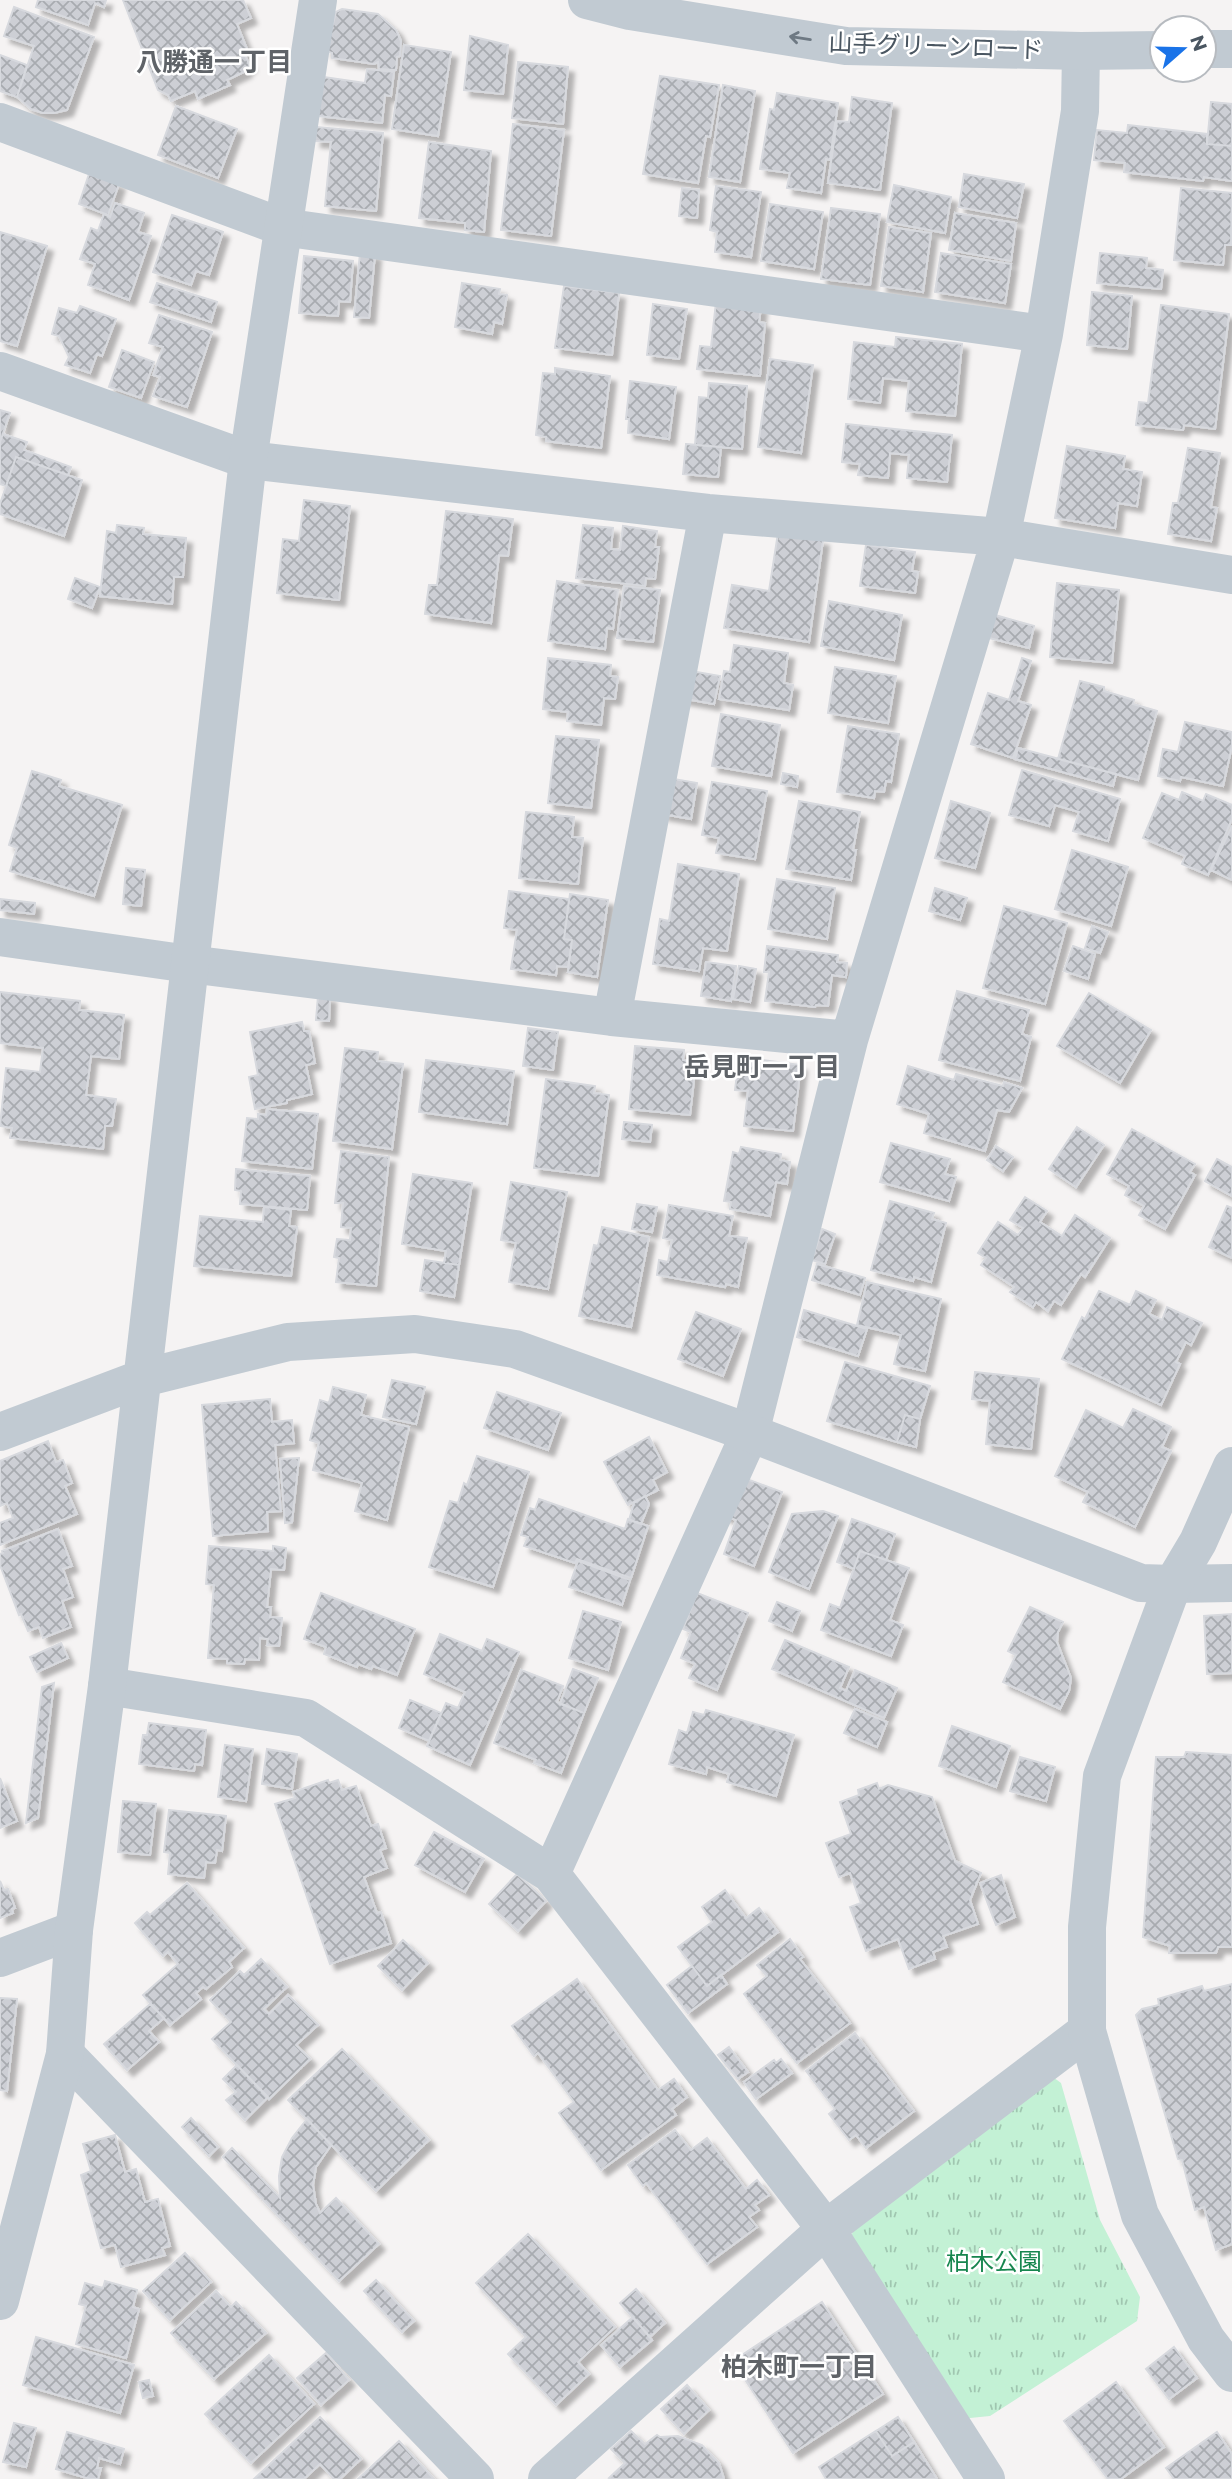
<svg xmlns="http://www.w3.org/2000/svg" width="1232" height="2479" viewBox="0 0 1232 2479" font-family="Montserrat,'Noto Sans JP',sans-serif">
  <defs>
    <pattern id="park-tufts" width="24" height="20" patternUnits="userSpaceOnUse" patternTransform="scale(1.75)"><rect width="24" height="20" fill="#c3f1d5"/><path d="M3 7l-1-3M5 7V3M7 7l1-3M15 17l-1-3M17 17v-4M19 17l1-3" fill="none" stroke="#a0c6b0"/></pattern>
    <pattern id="building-cross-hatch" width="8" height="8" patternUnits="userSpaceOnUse" patternTransform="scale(1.75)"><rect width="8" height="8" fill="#cdcfd5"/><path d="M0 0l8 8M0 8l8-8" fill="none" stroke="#a8abb0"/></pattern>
    <filter id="shadow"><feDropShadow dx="6" dy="6" stdDeviation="2" flood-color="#0004"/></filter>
  </defs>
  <rect width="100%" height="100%" fill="#f5f3f3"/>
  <!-- park -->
  <path fill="url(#park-tufts)" d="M1045,2071L1061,2083L1100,2220L1140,2297L1137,2321L990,2416L960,2419L849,2246L856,2218Z"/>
  <!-- building -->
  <path fill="url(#building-cross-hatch)" stroke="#d7d9de" stroke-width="2" filter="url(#shadow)" d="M38,0H106L104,7L95,3L88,25L36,7Z
    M123,0H243L251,18L237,24L247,49L243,51L250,66L245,68L246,71L227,80L230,85L198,99L195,91L171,101L168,95L158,90Z
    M14,7L94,37L67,110L54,113H43L31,109L17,97L34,46L4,36Z
    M342,9L378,14L396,30L401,41L400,56L397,57L396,70L379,69L378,62L374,64L332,58V53L326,51L336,12Z
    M470,36L508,45L503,94L464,90Z
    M404,45L451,52L438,136L392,129Z
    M0,55L27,65L17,97L0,91Z
    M518,62L568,67L563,124L512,118Z
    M367,69L394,72L391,96L385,95L382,123L318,116L323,77L365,83Z
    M660,76L719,85L710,137L706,136L698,183L643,174Z
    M723,85L755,91L740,182L709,177Z
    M777,93L838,103L830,160L826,159L821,193L787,188L790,173L760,169L770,109L774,110Z
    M852,97L892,103L880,190L828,183L837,121L849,122Z
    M1211,102L1232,104V146L1207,144Z
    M176,106L237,129L218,178L158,155Z
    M513,124L564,130L551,236L501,230Z
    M1128,125L1207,134V144L1232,146V181L1204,177L1203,181L1124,172L1125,163L1094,160L1097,130L1127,133Z
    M316,127L383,133L376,211L325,206L331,142L315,141Z
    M429,142L491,151L484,232L465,230V223L419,218Z
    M89,174L119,184L108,215L79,204Z
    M964,174L1024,184L1017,218L959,207Z
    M894,185L951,197L945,233L887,222Z
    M716,186L761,192L751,257L715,252L717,232L710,230Z
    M682,188L699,190L697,218L679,216Z
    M1181,188L1232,193L1231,245H1225L1223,265L1174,260Z
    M115,203L144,213L138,232L151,236L129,300L88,285L95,264L80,259L91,228L98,231L104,214L110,217Z
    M770,204L823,212L814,269L761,261Z
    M831,208L880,214L870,285L821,279Z
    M955,213L1016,223L1011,261L949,250Z
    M172,215L223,232L209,275L196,271L191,285L153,272Z
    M889,227L931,233L923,292L881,286Z
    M0,232L47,246L17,346L0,341Z
    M360,253L375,254L369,318L354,317Z
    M941,253L1011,264L1005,303L935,292Z
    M1100,253L1147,258L1146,268L1163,270L1161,289L1097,283Z
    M304,256L353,261L350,302L339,301L338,316L299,313Z
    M157,283L217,302L211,322L150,302Z
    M462,283L500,289L499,294L507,295L502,324L494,322L492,334L455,327Z
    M564,286L619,293L612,355L555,348Z
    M1092,292L1132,296L1127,349L1087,345Z
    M716,302L761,307L759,322L765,323L760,376L697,369L700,346L711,347Z
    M653,304L687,309L679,359L647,355Z
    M1161,305L1229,314L1215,429L1184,425L1183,430L1136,425L1139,402L1148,403Z
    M80,306L116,319L102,356L97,354L90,373L65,365L69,357L59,336L52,334L59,308L77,313Z
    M159,315L212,332L187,407L153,396L160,377L153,375L163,347L149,343Z
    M896,337L962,344L955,416L906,411L909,381L883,378L880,403L848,399L854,342L895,347Z
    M122,350L154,362L141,398L109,387Z
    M770,359L813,365L801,453L758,447Z
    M555,368L610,376L601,448L546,441V437L536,435L543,373L555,374Z
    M630,381L676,387L669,439L628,433L629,419H626Z
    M709,383L747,386L742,449L695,445L699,397L708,398Z
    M0,410L10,413L0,442Z
    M846,424L952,435L947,482L907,478L909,455L890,453L888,478L858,475L860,464L842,462Z
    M3,434L27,442L24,450L71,467L68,475L16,457L6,486L0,484V442Z
    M686,444L721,447L718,477L683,474Z
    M1067,446L1125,456L1123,469L1142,472L1137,506L1118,503L1115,528L1055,518Z
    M1188,448L1220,453L1211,507L1217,508L1211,541L1168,534L1173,503H1178Z
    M16,457L82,480L64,536L0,514V504Z
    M304,500L350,506L339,600L277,593L283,539L299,541Z
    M446,511L513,519L508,556L499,555L491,623L425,614L429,585H437Z
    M117,525L144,528L143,534L186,538L183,577H174L172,604L100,596L107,531L116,533Z
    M583,525L613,528L611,549L620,550L623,526L657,531L655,547H659L655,579L646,578L645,586L576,578Z
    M778,533L823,540L809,642L724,628L732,585L769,591Z
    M866,545L915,552L912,571L918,572L915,593L860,586Z
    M75,578L100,587L92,608L68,599Z
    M557,581L618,590L613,629L607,628L605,649L548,641Z
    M1057,583L1119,590L1112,663L1050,657Z
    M624,586L660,590L653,642L617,638Z
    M829,601L902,615L894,660L821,646Z
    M995,615L1034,626L1029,648L989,638Z
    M734,645L788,653L784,683L793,685L789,710L719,699L724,671L730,672Z
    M548,658L611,665L610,676L618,677L615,699L604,698L601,725L567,721L568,712L543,709Z
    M1022,658L1031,661L1018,701L1031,705L1013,758L971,744L988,693L1009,700Z
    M835,667L896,676L888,723L828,713Z
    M685,670L720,676L714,704L680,698Z
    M1080,681L1104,687V691L1134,700L1133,704L1157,711L1138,780L1058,759Z
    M721,714L780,725L771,776L712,766Z
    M1185,722L1232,732V746L1223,786L1181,777L1180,781L1158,776L1163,749L1178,752Z
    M848,726L899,734L891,782L886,781L884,792L875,791L874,798L837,792Z
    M556,736L599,740L591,808L548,803Z
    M1018,748L1116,774L1113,786L1015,759Z
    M1022,770L1120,799L1108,841L1073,831L1079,812L1055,805L1049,826L1009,815Z
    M32,771L61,780L59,786L122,805L94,896L10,871L17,848L9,845Z
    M783,773L798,776L797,787L781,784Z
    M668,778L697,783L691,819L662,814Z
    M712,782L767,791L755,859L716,853L719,838L702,835Z
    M1182,792L1203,801L1206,794L1232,805V819L1208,875L1182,864L1185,856L1143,838L1162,793L1179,800Z
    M799,801L860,812L853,850H856L851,880L786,869Z
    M951,801L990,813L975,868L935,858Z
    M526,812L574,817L572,837L583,838L578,884L519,878Z
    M1232,826V880L1211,870Z
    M1072,850L1128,867L1111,926L1055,909Z
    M678,864L739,874L727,951L703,948L699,971L653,964L660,919L669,921Z
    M126,868L145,870L141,906L123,904Z
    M777,879L835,888L827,939L768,929Z
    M935,888L967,898L960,920L929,911Z
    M509,891L569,899L564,939L572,940L568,967L557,966L556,975L511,969L517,930L504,928Z
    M570,894L608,900L597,977L568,972L572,940L564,939Z
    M0,899L35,903L34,914L0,910Z
    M1004,906L1067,923L1045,1004L983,988Z
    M1092,926L1108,932L1100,953L1085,948Z
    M767,946L838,955L837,962L847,963L846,977L832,975L828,1006L816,1005L815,1007L765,1001L769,972H764Z
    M1073,946L1095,954L1088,979L1064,971Z
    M706,962L736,966L731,1001L701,996Z
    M739,966L756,969L750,1002L733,999Z
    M957,991L1029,1010L1022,1034L1031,1037L1020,1081L939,1060Z
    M0,992L80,1001L79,1010L124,1015L119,1059L91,1056L86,1095L116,1099L112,1126H105L103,1149L10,1138L12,1128L0,1126L6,1068L40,1072L43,1048L0,1043Z
    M1089,993L1151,1030L1120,1083L1057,1046Z
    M318,996L330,997L329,1021L316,1020Z
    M302,1022L304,1031H309L315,1063L306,1065L312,1094L287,1100V1103L255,1109L249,1077L258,1075L250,1032Z
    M528,1028L558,1032L553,1070L523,1066Z
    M635,1046L684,1050L683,1060L696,1062L690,1115L629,1109Z
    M345,1048L378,1052L377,1061L403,1064L392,1149L333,1141Z
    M739,1057L801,1065L793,1131L744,1126L748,1091L735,1090Z
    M426,1060L514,1071L507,1124L419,1112Z
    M908,1066L954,1080L956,1074L1003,1086L1004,1082L1022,1088L1009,1112L997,1110L985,1151L924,1133L929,1114L897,1104Z
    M546,1079L595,1086L594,1093L609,1095L598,1176L534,1168Z
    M267,1109L318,1114L312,1169L242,1161L247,1118L258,1119V1114L266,1115Z
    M624,1122L652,1125L650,1142L622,1139Z
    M1077,1127L1104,1145L1076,1187L1049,1169Z
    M1132,1129L1195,1164L1190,1172L1195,1175L1165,1229L1139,1215L1144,1206L1125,1195L1129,1186L1107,1174Z
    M891,1143L950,1159L945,1174L956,1177L949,1201L880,1182Z
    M996,1146L1013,1157L1003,1171L987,1160Z
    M741,1147L781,1154L780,1160L790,1162L787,1184L776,1182L770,1216L730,1209L731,1202L724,1201L733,1152L739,1154Z
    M341,1151L389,1157L376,1286L336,1282L339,1258L334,1257L337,1239L350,1240L351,1228L341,1227L343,1203H335Z
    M1217,1159L1232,1167V1196L1205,1181Z
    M236,1169L310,1176L307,1210L240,1204L241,1191L235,1190Z
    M413,1174L472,1183L459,1265L444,1263L446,1251L402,1244Z
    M511,1182L567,1192L548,1289L509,1282L516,1243L501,1240Z
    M1025,1197L1047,1211L1040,1222L1062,1236L1075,1215L1110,1238L1085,1277L1081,1274L1061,1305L1054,1301L1048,1311L1036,1302L1033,1307L1010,1292L1014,1287L981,1265L986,1258L978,1253L998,1222L1018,1235L1023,1228L1010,1220Z
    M890,1201L934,1213L932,1219L946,1223L931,1282L914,1277L913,1281L871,1270Z
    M637,1204L657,1207L652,1232L632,1229Z
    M669,1205L733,1216L729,1236L747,1238L738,1287L726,1284L725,1287L657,1275L659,1260L668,1262L672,1240L663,1238Z
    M1227,1206L1232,1208V1258L1209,1247Z
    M264,1207L291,1210L289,1226L297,1227L291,1276L194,1266L200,1216L263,1222Z
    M602,1227L649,1237L631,1327L579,1316L594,1245L598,1246Z
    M822,1229L835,1234L825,1264L812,1260Z
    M425,1260L459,1265L454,1297L420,1291Z
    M817,1264L865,1278L860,1295L812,1280Z
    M867,1282L941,1299L925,1371L894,1364L901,1335L857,1325Z
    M1099,1291L1130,1305L1136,1291L1156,1300L1149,1314L1162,1320L1167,1307L1202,1323L1191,1345L1186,1342L1176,1362L1180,1364L1161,1405L1062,1359L1082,1317L1085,1319Z
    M804,1310L867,1329L858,1356L797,1337Z
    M696,1312L741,1329L723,1376L678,1359Z
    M845,1362L930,1386L920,1419L905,1415L897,1442L827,1421Z
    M975,1372L1039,1379L1031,1449L986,1444L990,1401L972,1399Z
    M392,1380L425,1387L416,1424L383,1417Z
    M333,1387L366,1395L361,1415L409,1427L387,1520L355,1511L362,1483L313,1470L319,1443L310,1440L320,1400L329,1403Z
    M497,1392L561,1413L548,1450L484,1428Z
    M270,1399L272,1422L292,1420L294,1443L275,1445L281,1511L267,1512L268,1531L213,1536L202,1405Z
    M1133,1409L1171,1427L1162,1447L1171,1451L1135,1527L1083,1502L1088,1492L1055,1476L1086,1410L1123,1428Z
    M905,1415L920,1419L916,1447L897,1442Z
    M649,1437L667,1472L653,1480L658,1490L628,1505L604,1462Z
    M48,1441L56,1462L63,1460L72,1483L65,1486L77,1514L0,1545V1523L13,1518L7,1503L0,1506V1461Z
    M477,1456L529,1472L493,1587L429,1567L450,1501L458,1503L464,1483L467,1485Z
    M299,1458L292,1522L285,1523L280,1459Z
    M733,1474L782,1492L754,1566L724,1554L736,1520L718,1513Z
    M645,1496L649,1504L641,1524L629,1520L634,1503Z
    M539,1499L625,1529L628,1519L648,1526L631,1578L577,1559L575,1563L524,1546L528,1537L521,1535L530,1508L535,1510Z
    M823,1511L838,1516L809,1589L769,1572L792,1514Z
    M852,1519L895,1534L886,1560L860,1551L854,1569L837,1562Z
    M58,1529L72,1566L63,1569L73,1597L62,1601L71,1627L43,1638L39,1627L28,1631L21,1614L19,1615L0,1565V1554L3,1553L2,1551Z
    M209,1546L273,1551V1546L286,1548L284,1570L271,1569L267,1607H271L270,1617L282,1618L279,1646L267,1645L268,1639L260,1638L259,1660L245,1659L244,1664L227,1663V1659L208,1658L214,1585L206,1584Z
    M860,1551L909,1568L890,1620L903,1625L891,1656L821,1630L830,1604L840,1608Z
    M578,1561L630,1580L622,1605L569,1587Z
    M321,1593L415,1629L397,1675L373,1666L371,1669L358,1664L357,1667L324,1654L326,1647L304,1639Z
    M697,1593L748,1613L717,1690L689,1678L695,1664L681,1658L691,1632L683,1629Z
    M777,1602L800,1611L792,1631L769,1621Z
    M1030,1607L1063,1622L1058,1632L1057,1642L1071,1678L1069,1691L1060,1709L1003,1682L1016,1655L1008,1651Z
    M583,1611L621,1622L608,1670L569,1658Z
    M1232,1614V1673L1207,1674L1204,1616Z
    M440,1634L482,1651L487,1639L519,1652L470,1765L427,1746L446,1703L458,1708L465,1692L424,1674Z
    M785,1640L849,1667L840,1688L846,1691L855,1670L897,1688L884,1718L772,1669Z
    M61,1643L68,1658L37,1672L30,1657Z
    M573,1669L598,1678L584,1713L560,1704Z
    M521,1670L563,1686L557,1702L584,1713L561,1773L534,1763L536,1760L494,1743Z
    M54,1683L38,1818L26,1823L42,1687Z
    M410,1700L441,1713L429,1741L399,1728Z
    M855,1709L887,1722L877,1747L844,1733Z
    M706,1710L794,1735L776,1796L727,1782L729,1774L707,1767L706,1774L669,1764L679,1730L687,1733L693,1712L704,1715Z
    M149,1723L206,1730L202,1765L195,1764L194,1771L139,1764L143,1735H147Z
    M952,1726L1010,1746L996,1787L939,1766Z
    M225,1745L253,1749L246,1801L218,1797Z
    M267,1749L297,1754L292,1789L262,1784Z
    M1186,1752L1232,1755V1947H1218L1216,1953H1169L1170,1946L1143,1937L1156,1757H1184Z
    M1020,1757L1055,1767L1046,1801L1010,1791Z
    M0,1778L17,1821L0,1828Z
    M328,1780L329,1783L338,1780L342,1790L356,1786L371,1826L378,1824L386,1848L380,1850L387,1868L364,1877L377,1913L381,1912L391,1943L330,1964L275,1804L295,1798L293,1792Z
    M877,1783L879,1789L888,1785L932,1797L955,1861L981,1873L970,1900L978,1924L943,1936L947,1947L933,1952L935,1959L909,1969L898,1939L866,1951L850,1907L861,1903L850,1873L839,1877L826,1843L851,1834L840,1802L859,1795L858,1790Z
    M123,1801L156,1804L150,1855L118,1852Z
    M169,1810L226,1816L222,1851L217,1850L215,1863L206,1862L204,1878L168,1874L170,1853L164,1852Z
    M434,1832L484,1859L465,1892L415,1865Z
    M517,1874L546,1901L518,1931L489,1904Z
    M1001,1875L1015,1917L996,1925L980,1883Z
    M0,1881L4,1890L8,1889L15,1908L12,1909L13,1913L0,1918Z
    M187,1883L244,1948L229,1962L232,1967L206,1989L203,1987L196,1993L201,1999L170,2025L143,1995L178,1964L168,1952L163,1956L135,1923L147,1912L150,1915Z
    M725,1890L746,1918L759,1908L778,1932L707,1986L678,1947L712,1922L702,1907Z
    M790,1939L803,1957L800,1959L850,2023L797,2063L744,1994L767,1976L757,1965Z
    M403,1940L428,1963L402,1990L378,1966Z
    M261,1959L287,1987L264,2009L269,2014L288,1995L318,2025L296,2045L310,2059L269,2099L212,2039L231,2022L210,2000L240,1971L244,1975Z
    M692,1966L707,1986L721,1975L727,1984L688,2013L667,1985Z
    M577,1979L658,2090L674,2079L687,2097L672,2109L676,2115L601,2170L559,2113L574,2102L538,2053L534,2056L512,2026Z
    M1232,1984V2244L1216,2250L1204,2207L1195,2210L1182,2160L1178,2159L1136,2015L1142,2009L1159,2005L1158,1999L1202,1986L1204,1991Z
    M0,1998L17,1999L7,2091L0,2090Z
    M150,2004L164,2018L149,2031L159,2042L127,2070L104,2044Z
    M855,2033L914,2111L866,2148L856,2135L849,2140L829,2114L835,2109L806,2071Z
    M729,2047L748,2072L738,2079L718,2055Z
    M342,2049L429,2140L376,2191L288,2100Z
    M781,2059L792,2073L756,2099L744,2082L774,2060L776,2063Z
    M237,2065L268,2097L245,2120L226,2100L236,2092L223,2079Z
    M191,2118L218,2147L209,2156L182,2127Z
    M307,2119L331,2145L316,2167L313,2185L316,2204L320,2213L336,2198L379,2244L339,2281L223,2157L232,2148L280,2198L279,2176L282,2157L292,2138Z
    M675,2130L691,2150L707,2138L746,2189L757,2180L769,2195L755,2205L759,2210L749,2217L757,2227L707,2264L646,2183L643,2186L628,2165Z
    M115,2135L125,2172L136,2169L145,2202L158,2199L170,2246L162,2248L165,2255L121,2267L115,2245L101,2248L81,2175L91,2171L83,2144Z
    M528,2234L615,2327L578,2362L589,2374L556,2405L508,2354L526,2337L476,2283Z
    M185,2253L211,2282L170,2320L143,2291Z
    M376,2280L414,2321L402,2332L364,2291Z
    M105,2281L137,2290L133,2307L139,2309L126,2358L76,2344L86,2306L79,2304L85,2283L103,2288Z
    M636,2289L665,2323L650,2337L620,2303Z
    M216,2291L231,2307L236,2302L266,2333L214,2379L171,2333Z
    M822,2302L883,2394L793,2453L733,2361Z
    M633,2317L652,2340L620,2367L601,2345Z
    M36,2337L134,2365L120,2413L23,2385Z
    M1174,2347L1197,2378L1169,2399L1146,2369Z
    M326,2353L349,2380L321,2405L297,2378Z
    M269,2355L314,2404L251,2463L205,2414Z
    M149,2380L153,2396L143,2398L139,2382Z
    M1116,2382L1164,2447L1121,2479H1108L1064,2421Z
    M687,2385L709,2410L684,2434L661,2409Z
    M320,2417L361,2459L340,2479H334L320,2464L304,2479H254Z
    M898,2417L914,2442L892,2456L876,2431Z
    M14,2423L36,2428L26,2467L3,2462Z
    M631,2431L645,2444L657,2435L660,2437L678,2436L702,2445L719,2463L724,2479H611L609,2478L625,2463L611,2449Z
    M876,2431L892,2456L914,2442L937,2479H826L819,2467Z
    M67,2432L124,2449L120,2464L99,2458L97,2468H101L98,2479H90L56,2469Z
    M1217,2432L1232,2454V2479H1174L1166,2468Z
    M399,2441L434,2479H358Z"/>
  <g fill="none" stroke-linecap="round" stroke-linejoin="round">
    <!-- minor -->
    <path stroke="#c1cad2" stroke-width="38" d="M0,122L282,227L1044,334
      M0,371L248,460L708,513L1001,537L1232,575
      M0,937L189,964L612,1017L849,1040
      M612,1017L708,513
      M1173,1584L1232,1583
      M107,1686L306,1718L551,1874L826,2229L986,2479
      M551,1874L750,1433L849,1040L1001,537L1044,334L1080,111L1081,51
      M0,1958L74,1930
      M65,2054L475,2479
      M547,2479L826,2229L1087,2031"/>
    <!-- tertiary -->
    <path stroke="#c1cad2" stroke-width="38" d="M587,0L630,11L846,46L1081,51L1162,50
      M1204,49H1232
      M0,1432L143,1378L288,1342L415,1334L515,1349L750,1433L1141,1583L1173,1584
      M1232,1466L1198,1542L1173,1584L1102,1776L1087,1927V2031L1140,2215L1206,2339L1232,2373
      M0,2301L65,2054L74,1930L107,1686L248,460L318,0"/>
  </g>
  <!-- one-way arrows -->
  <defs><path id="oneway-shaft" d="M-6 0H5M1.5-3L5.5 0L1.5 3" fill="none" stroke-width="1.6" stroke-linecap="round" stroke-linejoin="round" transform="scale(1.75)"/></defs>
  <use stroke="#6e7983" href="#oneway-shaft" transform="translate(800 38) rotate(-171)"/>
  <g text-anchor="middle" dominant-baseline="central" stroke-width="5" stroke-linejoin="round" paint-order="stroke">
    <!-- street labels -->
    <g font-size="24" fill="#4a5661" stroke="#fff">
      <text transform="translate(936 46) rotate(2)">山手グリーンロード</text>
    </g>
    <!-- park labels -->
    <g font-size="24" fill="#17864f" stroke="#fff">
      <text x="994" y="2261">柏木公園</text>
    </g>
    <!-- neighbourhood labels -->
    <g font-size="26" font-weight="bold" fill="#5f6368" stroke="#fff">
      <text x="214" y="62">八勝通一丁目</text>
      <text x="762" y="1067">岳見町一丁目</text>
      <text x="799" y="2367">柏木町一丁目</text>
    </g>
  </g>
  <!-- north arrow -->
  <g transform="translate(1183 49) rotate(70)"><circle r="33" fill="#ffffff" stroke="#b7bbc0" stroke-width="2"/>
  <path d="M0-5L12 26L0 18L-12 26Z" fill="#1a73e8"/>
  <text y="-10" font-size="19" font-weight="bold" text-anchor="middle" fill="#4a5661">N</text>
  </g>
</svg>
